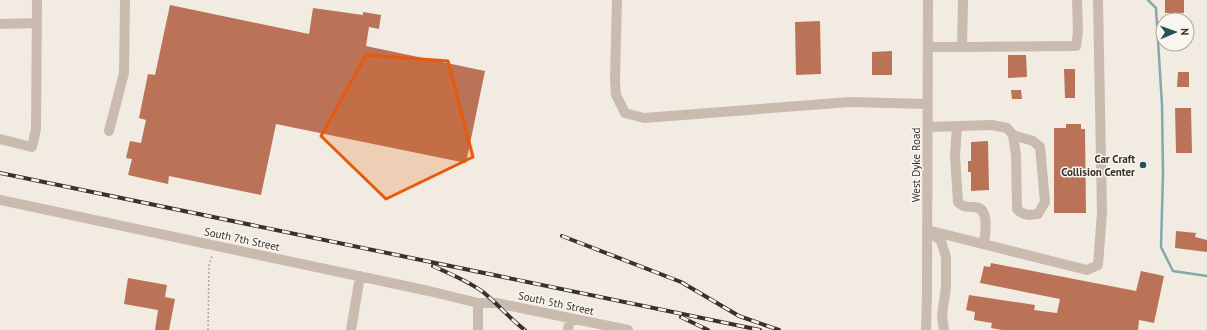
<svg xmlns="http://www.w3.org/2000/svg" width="1207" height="330" viewBox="0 0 1207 330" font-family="'PT Sans',sans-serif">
  <rect width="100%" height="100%" fill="#f2ebe2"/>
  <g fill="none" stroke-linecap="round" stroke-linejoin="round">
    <!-- stream -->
    <path stroke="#84a9ac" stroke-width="2.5" d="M1148,0L1156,8L1162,105L1163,173L1161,247L1173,271L1207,276"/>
  </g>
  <!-- building -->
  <path fill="#bb7357" d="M1165,0H1184V13H1165Z
    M170,5L309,34L313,8L363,15V12L381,15L379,29L369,27L366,46L485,71L466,163L276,124L261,195L169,176L168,184L128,175L132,159L126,158L130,141L141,143L146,120L139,118L148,74L155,75Z
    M820,21L821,74L796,75L795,22Z
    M892,51V75H872V52Z
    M1008,55H1026L1027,77L1008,78Z
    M1064,69H1075V98H1065Z
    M1178,72H1189V87H1177Z
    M1011,90H1021L1022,99H1012Z
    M1175,108H1191L1192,153H1176Z
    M1066,124H1081V129H1085L1086,213H1054V128H1066Z
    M988,141L989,190L971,191V172H968V161H971V142Z
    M1176,231L1196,233L1195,237L1207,240V252L1175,248Z
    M991,263L1136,291L1141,271L1164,276L1154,323L1139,320L1138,330H1002L991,328L992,323L974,320L975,312L966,310L969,295L1035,305L1034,310L1057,313L1060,299L980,283L984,266L990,267Z
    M128,278L167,285L165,297L175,299L169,330H155L158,310L124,304Z"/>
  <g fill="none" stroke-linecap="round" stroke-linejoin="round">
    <!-- path -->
    <path stroke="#b5a699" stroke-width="1.5" stroke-dasharray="2 2" stroke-linecap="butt" d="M208,330L209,266L212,255"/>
    <!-- minor -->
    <path stroke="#c9bcaf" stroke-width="10" d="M617,0L615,80L616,95L625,113L644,118L850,102L928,104
      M0,24L37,23
      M928,47H962L963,0
      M962,47L1076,46L1078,32L1077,0
      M957,126L955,156L958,202C963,207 966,207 972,207C991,205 985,233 984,244
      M928,127L992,125L1007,128L1013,135L1016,155L1017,209C1023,216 1030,215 1038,214L1045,202L1040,147L1033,141L1013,135
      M109,131L124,73L125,0
      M0,139L32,147L36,129L37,0
      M0,200L429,291L478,303H496L628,330
      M927,230L1087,270L1098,265L1102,213L1098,0
      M929,231L941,241L946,257V287L942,315L944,330
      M351,330L360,276
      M478,330V303
      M568,330L570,318
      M926,330L927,295L928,0"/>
    <defs>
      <path id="rail" d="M0,173L760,330
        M562,236L681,282L739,316L779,330
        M433,266C450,274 468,281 483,292C498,304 510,319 525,330
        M681,317L708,330"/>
    </defs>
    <!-- rail casing -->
    <use href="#rail" stroke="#39312c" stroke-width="4"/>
    <!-- rail -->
    <use href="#rail" stroke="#f9f5ef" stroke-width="2.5" stroke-dasharray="8" stroke-linecap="butt"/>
  </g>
  <!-- marked area -->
  <path fill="#e8590c" fill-opacity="0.2" stroke="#e8590c" stroke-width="3" stroke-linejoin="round" d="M366,55L448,61L473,157L386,199L321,136Z"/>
  <!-- markers -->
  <circle fill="#255257" stroke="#f9f5ef" stroke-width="1.5" cx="1143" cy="165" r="4"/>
  <g text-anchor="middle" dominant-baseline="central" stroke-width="3" stroke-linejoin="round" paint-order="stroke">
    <!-- poi labels -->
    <g font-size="11" font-weight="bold" fill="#39312c" stroke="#f9f5ef" text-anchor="end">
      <text x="1135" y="159">Car Craft<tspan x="1135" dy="13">Collision Center</tspan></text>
    </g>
    <!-- street labels -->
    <g font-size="11" fill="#39312c" stroke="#f9f5ef">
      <text transform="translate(916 165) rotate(-90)">West Dyke Road</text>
      <text transform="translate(242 239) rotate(12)">South 7th Street</text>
      <text transform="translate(556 303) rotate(12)">South 5th Street</text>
    </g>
  </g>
  <!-- north arrow -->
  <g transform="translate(1175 32) rotate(88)"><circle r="19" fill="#f9f5ef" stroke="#aca7a1"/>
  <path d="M0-3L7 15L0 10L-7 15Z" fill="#255257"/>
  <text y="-6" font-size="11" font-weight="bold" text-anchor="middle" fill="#39312c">N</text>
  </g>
</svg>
